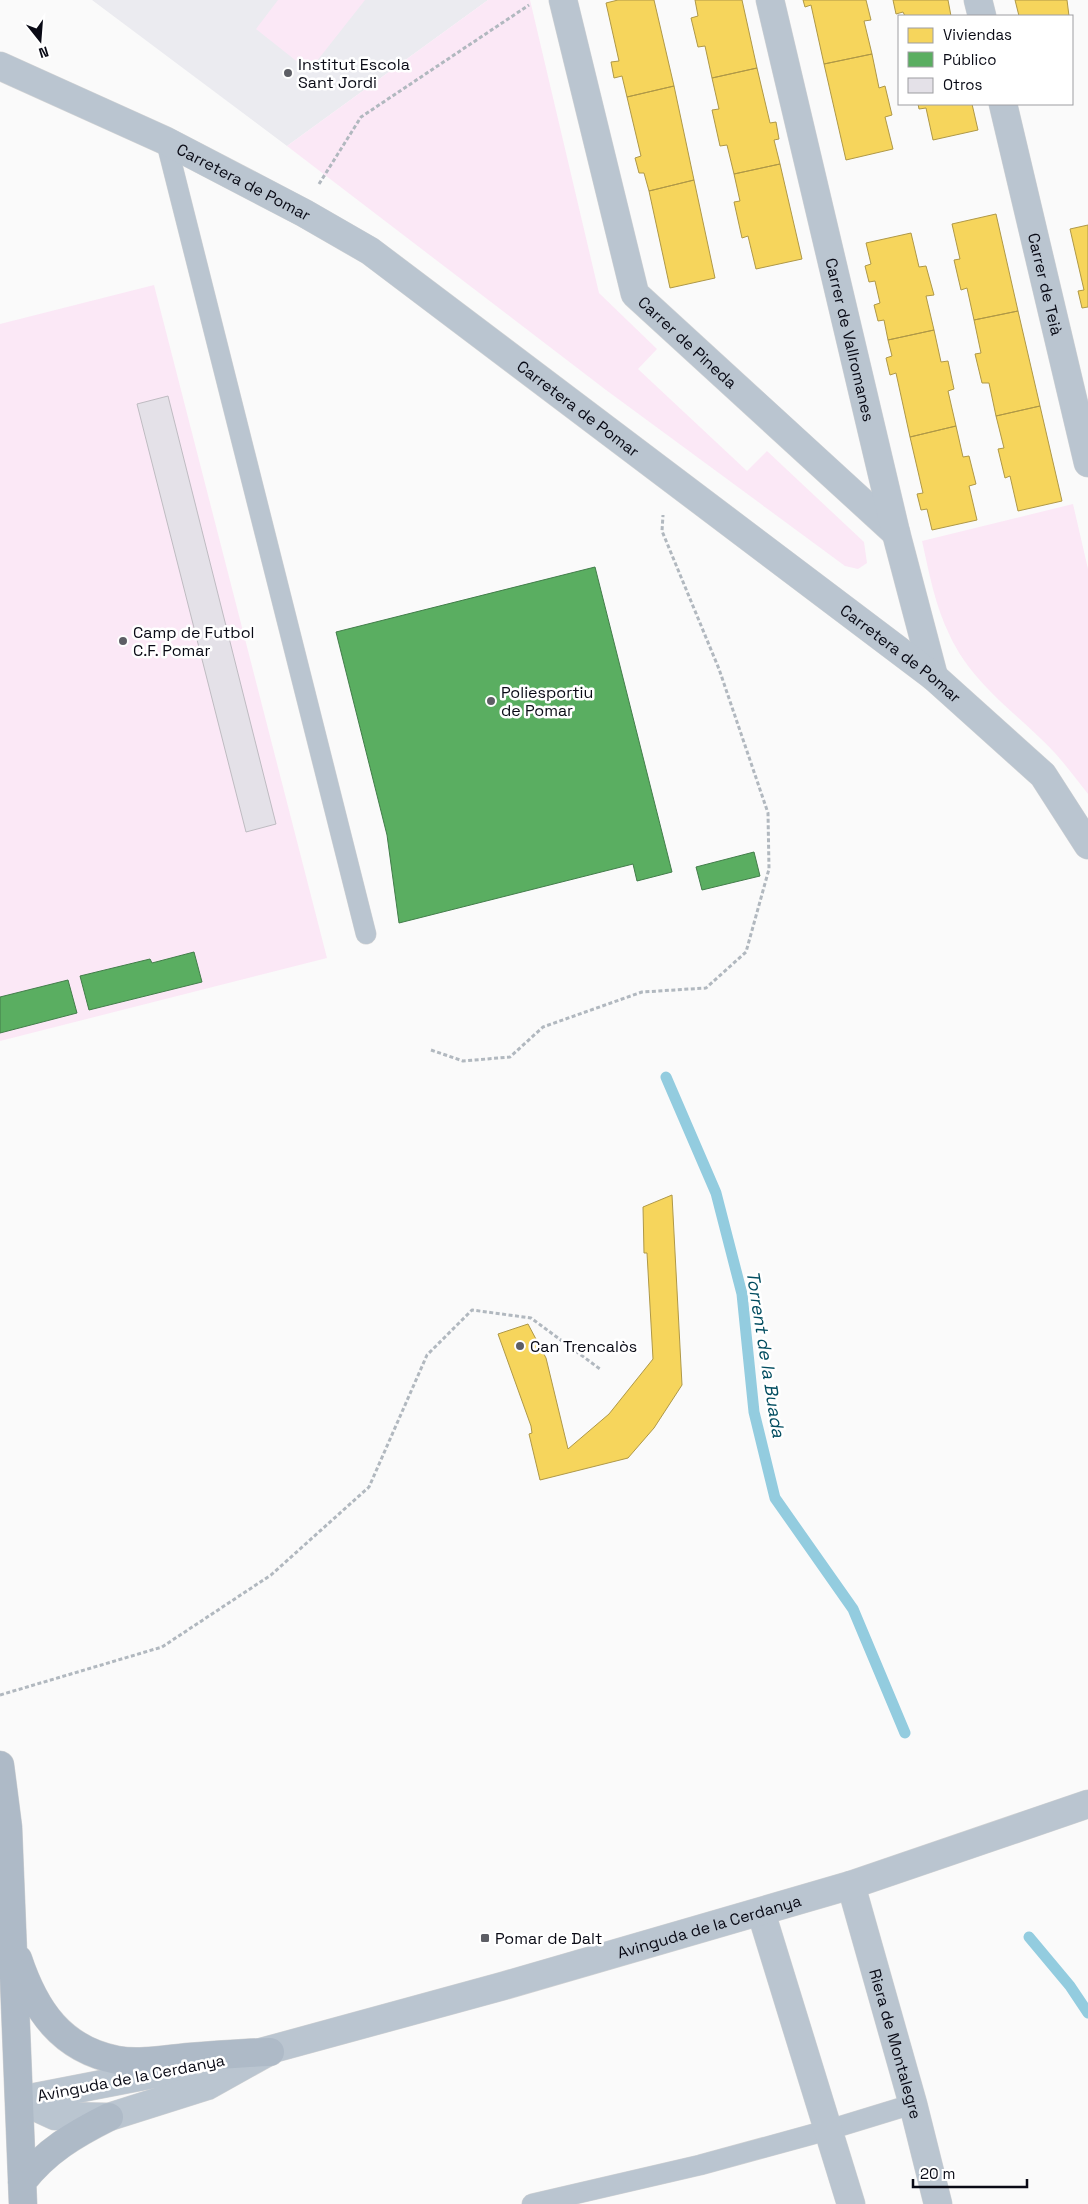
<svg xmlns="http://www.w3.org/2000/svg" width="1088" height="2204" viewBox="0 0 1088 2204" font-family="'Space Grotesk',sans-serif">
  <rect width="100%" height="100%" fill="#fafafa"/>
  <!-- built -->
  <path fill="#ebebf0" d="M92,0H488L287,146Z"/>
  <!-- green -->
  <path fill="#fbe8f6" d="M278,0H365L309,71L256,29Z
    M488,0H530L599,293L657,349L638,369L747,471L767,451L864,542L867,563L858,569L845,566L606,390L287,146Z
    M154,285L327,958L0,1041V324Z
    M1073,504L1088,569V794C1077,780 1066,765 1054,752C1018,714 973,685 950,636C935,606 929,572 922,541Z"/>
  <!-- homes -->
  <path fill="#f6d55c" stroke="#af9847" d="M618,0H654L674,86L627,97L622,76L614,78L611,62L619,61L606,3Z
    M695,0H742L757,68L712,78L705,46L698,47L691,18L698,16Z
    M803,0H866L871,20L864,21L872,54L824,64L811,5L805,7Z
    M893,0H948L951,16H905L903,12L896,14Z
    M1015,0H1067L1069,16H1019Z
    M872,54L879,88L885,86L892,115L885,117L893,149L846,160L824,64Z
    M757,68L770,123L776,122L779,139L774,140L780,164L734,174L727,145L720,146L712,110L719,109L712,78Z
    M674,86L694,180L649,191L644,173H639L635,158L641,156L627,97Z
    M918,104H972L978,130L933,140L926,108L919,109Z
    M780,164L802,259L756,269L748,236L742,238L734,202L740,201L734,174Z
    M694,180L715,278L670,288L649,191Z
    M996,214L1018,311L974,320L967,288L961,290L954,260L960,259L952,224Z
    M1088,225V307L1082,308L1078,291L1084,290L1070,229Z
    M911,233L919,267L926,266L934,295L926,296L934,330L888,340L884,320L878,321L874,305L880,303L875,281L869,282L865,266L871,264L866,243Z
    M1018,311L1040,406L996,416L989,383H982L975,354L981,353L974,320Z
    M934,330L941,362L948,361L954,389L948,391L956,426L910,437L896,373L890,375L886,358L892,356L888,340Z
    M1040,406L1062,501L1018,511L1010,476L1005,478L998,449L1004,448L996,416Z
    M956,426L963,457L969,456L976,484L969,486L977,520L932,530L927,509L921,510L917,494L923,493L910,437Z
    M672,1195L682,1385L654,1428L628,1458L540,1480L529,1434L532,1433L531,1426L498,1334L528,1324L546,1358L568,1449L609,1414L653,1359L647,1253H644L643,1207Z"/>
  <!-- public -->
  <path fill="#5aae61" stroke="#427d4a" d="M595,567L672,872L637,881L633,864L399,923L387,835L336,632Z
    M754,852L760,876L702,890L696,867Z
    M194,952L202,982L89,1010L80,976L150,959L152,963Z
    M68,980L77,1013L0,1033V997Z"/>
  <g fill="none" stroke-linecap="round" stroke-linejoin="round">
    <!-- stream -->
    <path stroke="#93ccdf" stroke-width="11" d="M666,1077L716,1193L742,1294L754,1412L775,1498L853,1609L905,1733
      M1029,1937L1070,1986L1088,2013"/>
  </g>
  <!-- building -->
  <path fill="#e4e1e8" stroke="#bebbc1" d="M168,396L276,824L246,832L137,404Z"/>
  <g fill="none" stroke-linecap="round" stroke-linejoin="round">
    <defs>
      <path id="lane" d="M166,141L366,934
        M532,2204L700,2165L828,2130L913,2104"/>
      <g id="street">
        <path id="s1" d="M563,0L635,294L896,533"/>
        <path id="s2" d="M770,0L896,533L934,677"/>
        <path d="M978,0L982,16"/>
        <path id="s3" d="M0,66L166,141L304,213L370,251L934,677L1043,775L1088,845"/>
        <path id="s4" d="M1003,104L1088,463"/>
        <path id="s5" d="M851,1885L913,2104L938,2204"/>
        <path d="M761,1912L851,2204"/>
        <path id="s6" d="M247,2056L503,1986L851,1885L1088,1804"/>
        <path d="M20,2100L185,2068"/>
        <path d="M20,2100L55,2116L109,2117L207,2086L268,2052"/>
      </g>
      <path id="secondary" d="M0,1765L8,1827L23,2204
        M18,1959C35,2010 61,2049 117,2060C140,2064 166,2059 189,2057C216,2055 243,2053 270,2052
        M22,2182C46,2151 75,2134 109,2117"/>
    </defs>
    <!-- lane casing -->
    <use href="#lane" stroke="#d3d4d5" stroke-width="21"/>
    <!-- street casing -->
    <use href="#street" stroke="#d3d4d5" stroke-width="29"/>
    <!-- secondary casing -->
    <use href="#secondary" stroke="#d3d4d5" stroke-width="29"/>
    <!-- path -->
    <path stroke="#b1b8bf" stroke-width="3" stroke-dasharray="4 2.5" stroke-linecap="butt" d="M319,184L361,117L529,5
      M431,1050L463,1061L510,1057L543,1027L642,992L706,988L746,952L769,869L768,813L719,669L662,531L663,515
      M0,1695L162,1647L271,1575L369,1487L427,1355L472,1310L531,1318L600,1369"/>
    <!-- lane -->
    <use href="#lane" stroke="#bac5d0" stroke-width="20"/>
    <!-- street -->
    <use href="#street" stroke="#bac5d0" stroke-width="28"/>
    <!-- secondary -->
    <use href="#secondary" stroke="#aebac7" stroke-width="28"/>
  </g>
  <!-- markers -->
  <g fill="#5d5e65" stroke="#fff" stroke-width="2">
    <circle cx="288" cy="73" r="5"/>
    <circle cx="123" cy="641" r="5"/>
    <circle cx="491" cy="701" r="5"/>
    <circle cx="520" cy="1346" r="5"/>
    <rect x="480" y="1933" width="10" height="10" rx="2.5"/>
  </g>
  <g text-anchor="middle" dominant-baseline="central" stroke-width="5" stroke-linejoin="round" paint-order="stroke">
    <!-- poi labels -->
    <g font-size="16" fill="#090a15" stroke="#fff" text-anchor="start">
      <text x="298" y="64">Institut Escola<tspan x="298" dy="18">Sant Jordi</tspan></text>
      <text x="133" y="632">Camp de Futbol<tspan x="133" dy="18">C.F. Pomar</tspan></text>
      <text x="501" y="692">Poliesportiu<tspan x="501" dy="18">de Pomar</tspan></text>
      <text x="530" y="1346">Can Trencalòs</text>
      <text x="495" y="1938">Pomar de Dalt</text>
    </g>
    <!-- street labels -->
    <g font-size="16" fill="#090a15" stroke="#fff">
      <text stroke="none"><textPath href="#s3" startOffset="270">Carretera de Pomar</textPath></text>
      <text stroke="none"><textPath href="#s4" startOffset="185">Carrer de Teià</textPath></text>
      <text stroke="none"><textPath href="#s2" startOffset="349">Carrer de Vallromanes</textPath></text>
      <text stroke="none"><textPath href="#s1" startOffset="374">Carrer de Pineda</textPath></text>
      <text stroke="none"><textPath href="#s3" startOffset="675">Carretera de Pomar</textPath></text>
      <text stroke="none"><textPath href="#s3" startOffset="1080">Carretera de Pomar</textPath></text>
      <text stroke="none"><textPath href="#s6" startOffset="480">Avinguda de la Cerdanya</textPath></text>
      <text stroke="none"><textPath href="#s5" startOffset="165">Riera de Montalegre</textPath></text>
      <text transform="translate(131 2078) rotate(-11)">Avinguda de la Cerdanya</text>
    </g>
    <!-- water labels -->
    <g font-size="18" font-style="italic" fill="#004c5f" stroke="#fff">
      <text transform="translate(766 1354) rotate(81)">Torrent de la Buada</text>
    </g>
  </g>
  <!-- legend -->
  <rect x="898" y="15" width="175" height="90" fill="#ffffff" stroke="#9d9da1"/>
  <rect x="908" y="28" width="25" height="15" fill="#f6d55c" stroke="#9d9da1"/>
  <text x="943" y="40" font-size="15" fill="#090a15">Viviendas</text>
  <rect x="908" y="52" width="25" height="15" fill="#5aae61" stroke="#9d9da1"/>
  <text x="943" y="65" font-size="15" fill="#090a15">Público</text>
  <rect x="908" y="78" width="25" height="15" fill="#e4e1e8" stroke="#9d9da1"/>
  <text x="943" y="90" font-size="15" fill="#090a15">Otros</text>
  <!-- north arrow -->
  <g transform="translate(40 40) rotate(163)" stroke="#ffffff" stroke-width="4" paint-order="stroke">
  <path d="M0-4L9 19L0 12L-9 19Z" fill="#090a15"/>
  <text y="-8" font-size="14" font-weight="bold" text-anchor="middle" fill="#090a15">N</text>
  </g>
  <!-- scale -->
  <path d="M913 2179v8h114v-8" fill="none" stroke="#090a15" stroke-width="2.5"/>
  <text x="920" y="2179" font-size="15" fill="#090a15" stroke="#ffffff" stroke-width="4" paint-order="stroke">20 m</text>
</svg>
